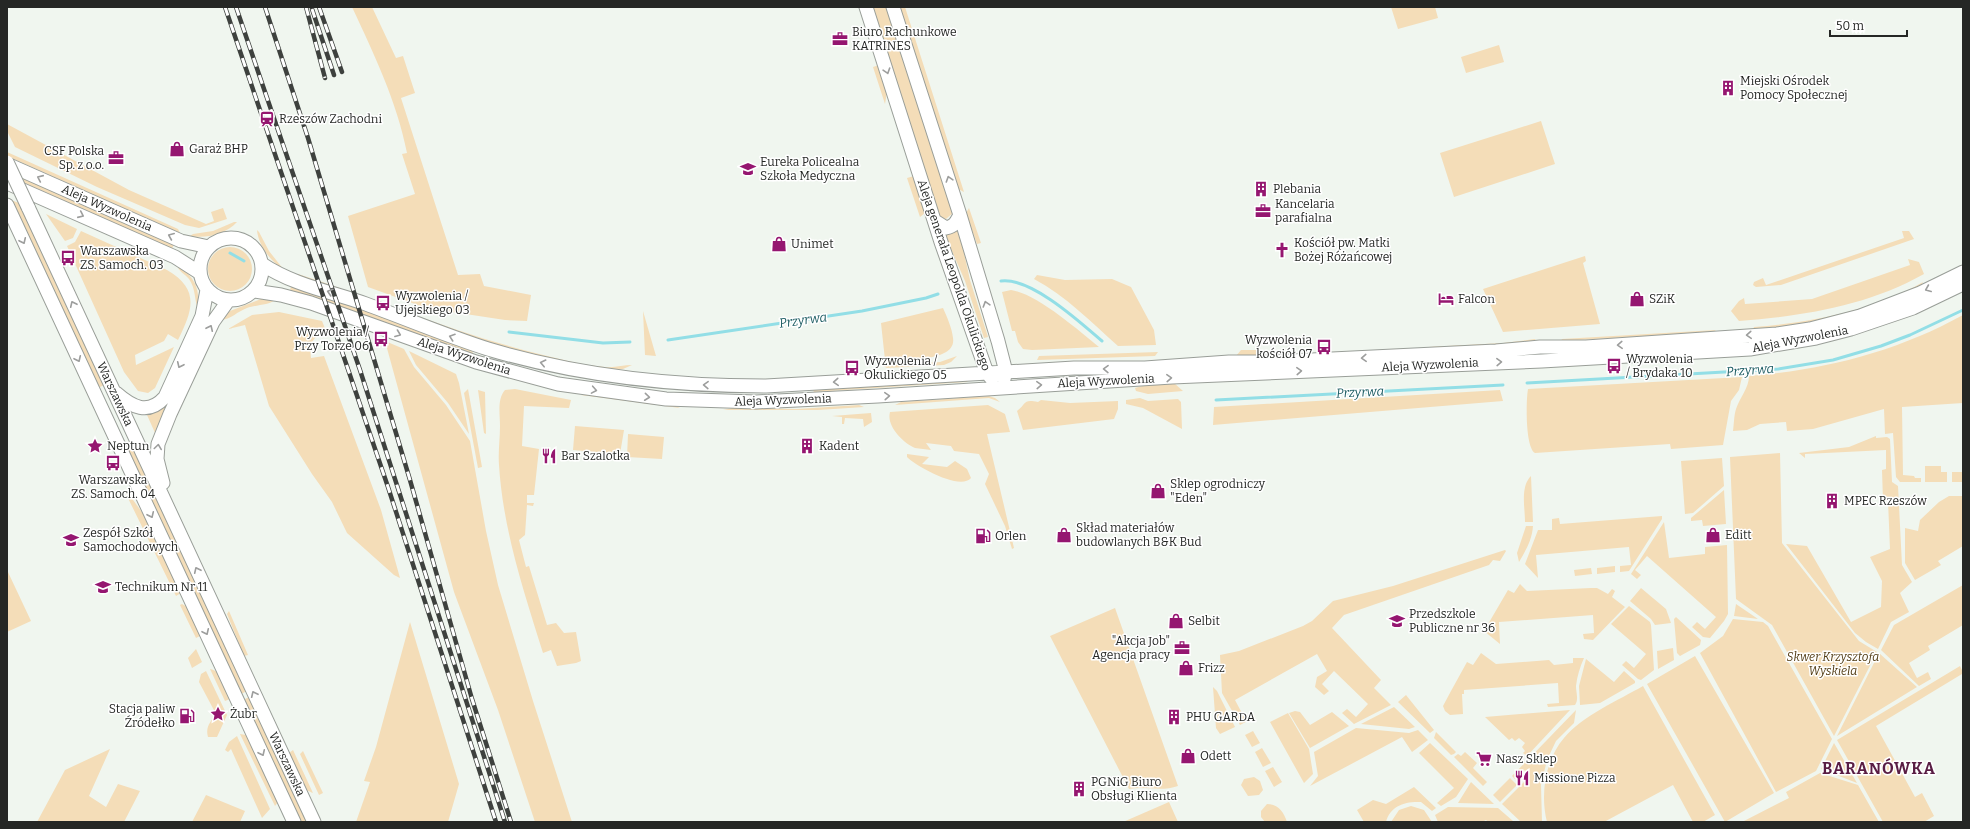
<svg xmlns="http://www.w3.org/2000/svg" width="1970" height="829" viewBox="0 0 1970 829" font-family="Bitter,serif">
  <rect width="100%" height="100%" fill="#f0f6ef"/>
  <!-- green -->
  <path fill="#f4ddb8" d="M352,7H372L396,58L403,56L415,93L401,98L458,275L480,274L484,286L531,295L527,321L505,320L426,308L368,287L348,216L415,194L402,154L407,153C397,102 374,54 352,7Z
    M872,7H887L953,213L946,219L940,218L939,216Z
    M899,7H905L964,192L958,189Z
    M1391,7H1435L1438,18L1398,29Z
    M1499,45L1504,62L1466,73L1461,57Z
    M879,65L887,92L885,104L873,67Z
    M1541,121L1555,164L1454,197L1440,153Z
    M7,124L129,190L206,224L214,221L211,212L223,208L227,219L199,228L185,225L97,187L15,147L7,131Z
    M7,152L178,229L180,233L7,156Z
    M7,169L174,244L172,249L7,175Z
    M914,176L925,213L920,217L907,178Z
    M11,200L19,203L104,385L98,388Z
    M969,208L981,243L977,244L966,213Z
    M46,214L77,229L73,238L65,241Z
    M234,222H237C226,234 206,239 190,236L193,234L213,231Z
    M257,230L259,232L269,251L284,270C271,262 258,245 257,230Z
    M959,230L970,280L988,337L984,338L965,281L945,235Z
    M81,231L167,270C200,289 193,310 178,340L168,334L164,341L135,355L136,365L174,347L155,388L148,393L138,391L124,372L67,246L75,242Z
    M1902,231H1909L1914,239L1781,285L1756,287L1753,285L1754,282L1763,278L1766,285L1904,238Z
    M208 269a22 22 0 1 1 44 0a22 22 0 1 1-44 0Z
    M1585,256L1586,261L1583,263L1600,324L1503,332L1483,289Z
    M1908,259L1919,262L1924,274C1867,306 1803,316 1739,321L1731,311L1739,301L1744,298L1745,304L1812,299L1910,265Z
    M177,265C195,277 200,288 198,309C194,299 196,289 189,279C185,274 178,271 177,265Z
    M298,274C376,299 452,332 531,352C555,358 581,365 605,367C615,368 623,365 632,365L623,369H606L538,356L479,340L335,287L294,275Z
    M1037,275L1065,280L1112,279L1131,287L1154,330L1156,345L1118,346C1091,322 1066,296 1034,279Z
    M1923,282L1921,286L1865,308L1821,320L1786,327L1753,329L1754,327C1810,323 1875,310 1923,282Z
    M291,286L339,301L470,349L474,354L290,291Z
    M1011,290C1037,294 1078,330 1099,347L1032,350L1023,349L1018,342L1015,331H1012L1002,292Z
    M261,299L275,300C270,305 255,305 247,308C238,311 230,320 221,320L230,311Z
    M943,308C947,317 952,328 953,338C957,363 901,359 885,360L881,323Z
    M643,311L656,356L645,355Z
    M279,312L322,321L326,331C312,337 309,344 311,358L324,356L381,510L400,578L394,575L347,533L332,502L312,474L269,406L245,325L228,329L252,315Z
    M1963,315V403L1902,407L1903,475L1914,476L1915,478H1921V482H1900L1896,477L1893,433L1885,434L1884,409L1813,429L1787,431L1786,422L1760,424L1747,430L1733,431C1734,424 1734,415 1736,409C1740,397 1749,388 1749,376C1824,370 1896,352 1963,315Z
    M204,324L156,435L147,415L157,412L166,405Z
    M1716,330L1713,332L1561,341L1562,339Z
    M1535,339L1536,342L1432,348L1428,347L1503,343Z
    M385,341L404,349L414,367L446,405L470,441L486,531L498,585L533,701L572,822H535L498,710L454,592Z
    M1241,350H1265L1264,356H1236Z
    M409,351L456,374L459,383L469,434L448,403L416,365Z
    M1158,352L1155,356L1037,360L1039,356Z
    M957,356L951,362L944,365L887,368L883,366L940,362Z
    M1742,377L1739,390L1731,401L1723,445L1671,449L1670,444L1535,453C1525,447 1526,400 1528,389Z
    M968,380L967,382L814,392L813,390Z
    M1174,383L1183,391L1148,394L1136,391L1135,388L1146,385Z
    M468,389L482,467L478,468L464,393Z
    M515,389L571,400L569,408L524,406L522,446L539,449L534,495H527V503H534L533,506L527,505L525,535L519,540L526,567L529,566L547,625L556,623L564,633L576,632L581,661L576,663L557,666L551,650L543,653C524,592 503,530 499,465C498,452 500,439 500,426C500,414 497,399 505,390Z
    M478,390L485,392L486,434L484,433Z
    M1500,390L1503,401L1213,425L1214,407Z
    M585,394L676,406L680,408L581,395Z
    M989,396L995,398L1000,402L989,398L895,405L901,402Z
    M1140,398L1148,401L1178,399L1181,402L1182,429L1143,408L1126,404V400Z
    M1041,400L1070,403L1118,401V409L1114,419L1023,430L1017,411C1027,404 1022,399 1038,402Z
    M859,405L864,407L818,410H723L733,408L797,409Z
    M988,405L1005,414L1010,432L987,434L1014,548L1012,549L1005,526L985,484L989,474L979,454L954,451L951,446L926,443L931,450C926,449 920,449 915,448C903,443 886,426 890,412Z
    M871,413L872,422L864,427L863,419L845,418L844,424H842V417L832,416Z
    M575,426L624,430L620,454L573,450Z
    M628,434L664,437L662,459L627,457Z
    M1876,436V438L1887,437L1890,439L1892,482L1898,486L1902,565L1912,582L1900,593L1909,612L1891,622L1878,649L1866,642L1855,633L1786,544L1807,546L1851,622L1881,607L1882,581L1870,557L1890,549L1888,501H1883L1882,470L1886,469V450L1805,454V458L1799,453L1849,447Z
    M130,441L247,691L241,694L125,444Z
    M1780,453L1782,543L1859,641L1877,652L1834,736L1772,625L1736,599L1730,457Z
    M907,454L929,457L922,464L947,467L955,461L967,469L971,478C960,491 916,466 907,457Z
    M1722,458L1724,486L1693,513L1685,514L1681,461Z
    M1925,466H1941V472H1947V482H1925Z
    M1952,472H1963V482H1952Z
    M1531,476L1533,522H1525C1525,507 1520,487 1531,476Z
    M1724,490L1726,524L1703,526L1702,520L1691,521V518Z
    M128,493L144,515L181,593L176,596L126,494Z
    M1949,496H1963V546L1938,561L1941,565L1915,580L1905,563V528L1918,531L1920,520L1939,502Z
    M1662,516V519L1629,571L1620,572V566L1631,565L1629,547L1536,555L1538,578L1525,564L1538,530H1552V519L1559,518L1560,524Z
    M1664,522L1669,558L1705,554V547L1727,545L1728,614L1724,621L1710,638L1703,637L1692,627L1697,622L1705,629L1716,617L1647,556L1635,570L1641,575L1637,579L1631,574Z
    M1526,526H1533C1532,540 1526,550 1519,562L1517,553Z
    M1505,550L1506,551L1500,561L1493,560L1489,565L1344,615L1332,628L1381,680L1374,688L1391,705L1354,724L1342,713L1347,709L1356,717L1368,704L1334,671L1322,684L1329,691L1324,695L1315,687L1317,677L1327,671L1317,654L1235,700L1244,717L1252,713L1255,717L1240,725L1222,693L1220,655L1239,651L1303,626L1312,621L1333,601L1393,586Z
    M1615,566V572L1597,574V568Z
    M1591,568L1592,574L1575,576L1574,570Z
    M7,570L31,621L7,632Z
    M1520,584L1527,591L1591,588H1597L1608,594L1612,589L1615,591L1612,597L1625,607L1593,640L1584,639L1583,634L1594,633L1593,615L1499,622L1500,644L1484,631L1508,590L1514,593Z
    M1963,585V625L1928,646L1930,650L1909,663L1917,678L1928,672L1931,679L1919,686L1881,650L1894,625Z
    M1641,588L1666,609L1671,623L1655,625L1651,619L1630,601Z
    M182,604L187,607L200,636L196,638L180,605Z
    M1736,604L1758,619L1734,616Z
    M1629,606L1650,622L1651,625L1654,670L1641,680L1638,679L1622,665L1626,661L1634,668L1646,654L1611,624Z
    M1115,608L1178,786C1162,792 1145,786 1129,789L1050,636Z
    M229,611L248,655L244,656L227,614Z
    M1676,617L1701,640L1700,645L1680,656L1677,653L1674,619Z
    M1733,619L1763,622L1768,626L1832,739L1816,771L1776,792L1700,653L1723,636Z
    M410,622L459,784L448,822H356L370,782L364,781L376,747Z
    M1673,648L1674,660L1658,669L1657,651Z
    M196,649L202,662L192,668L188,658Z
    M1481,653L1496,664L1549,660L1554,665L1573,663V658H1584C1580,667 1577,676 1576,686C1576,693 1579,699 1575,705L1548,707L1547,704L1559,703L1558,683L1464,690V694H1462L1463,714L1450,715L1445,711L1443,706L1451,691L1461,694L1451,691L1467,662L1473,665Z
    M1879,653L1917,687L1837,736Z
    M1695,656L1774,793L1725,822L1647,684Z
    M1586,659L1614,682L1624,671L1635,681V683L1600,703L1580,705L1579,686Z
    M1960,666L1963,672L1962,674L1876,726L1915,797L1922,793L1934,816L1924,822H1883L1837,740Z
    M210,669C221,670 226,690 230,699L225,701Z
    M206,671L227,715L217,737H208C205,727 211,721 216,714L199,682L201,674Z
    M1643,686L1715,815L1703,822H1693L1673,785L1604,822H1547C1540,795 1545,760 1564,738C1582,716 1619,700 1643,686Z
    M1213,687L1217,691L1235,727L1220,734L1216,728Z
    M1406,695L1434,730L1430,733L1398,702Z
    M249,697L308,822H300L243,700Z
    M1394,707L1415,727L1409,729L1361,724Z
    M1570,710L1527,756L1523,753L1525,751L1522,747L1525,743L1519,738L1515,741L1512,738L1509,740L1485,717Z
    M1576,710L1574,723L1556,741L1547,760L1541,785L1542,822H1521L1502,804L1530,776L1524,770L1515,779L1512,776Z
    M1295,711L1300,712L1310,725L1332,712L1349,726L1310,748L1289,713Z
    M1288,713L1309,749L1313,774L1304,783L1270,722Z
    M1356,728L1409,733L1418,730L1428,740L1412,752L1402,737L1310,786L1318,776L1314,752Z
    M1253,731L1260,743L1252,747L1245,735Z
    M1436,732L1456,752L1454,754L1451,755L1434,738Z
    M240,734L246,735L249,739L278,802L275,806Z
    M237,736L270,809L262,818L231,749L228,752L225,750L229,742Z
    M1430,743L1468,779L1456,797L1441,806L1437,803L1454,788L1419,753Z
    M1834,743L1857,783L1821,769Z
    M1262,748L1271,763L1263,767L1255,752Z
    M110,749L89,796L106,807L118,784L140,791L124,822H37L65,770Z
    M293,750L313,793L306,790L289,753Z
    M303,751L323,793L319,795L300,754Z
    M1465,752L1477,763L1473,768L1487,782L1483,786L1454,757L1458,754L1461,756Z
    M1273,767L1282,782L1274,787L1265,771Z
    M1820,773L1858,785L1879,822H1742L1789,798L1786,792Z
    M1254,777L1260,781L1263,790L1259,795L1248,796L1241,785L1244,779Z
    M1510,778L1517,785L1500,802L1493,795Z
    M1471,782L1494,804L1458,803Z
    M1414,787L1436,808L1432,811L1421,802C1405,801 1390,806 1386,822H1364L1357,810L1373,800L1386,804Z
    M206,795L245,811L240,822H192Z
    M1169,802L1178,822H1123Z
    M1267,804C1278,804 1284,812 1287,822H1265L1261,817V811Z
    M1411,806L1424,810L1432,822H1391L1399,810Z
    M1448,807L1498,808L1513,821L1488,822L1486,820L1482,822H1438L1435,815Z"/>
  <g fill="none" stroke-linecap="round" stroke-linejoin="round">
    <!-- stream -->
    <path stroke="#92dee6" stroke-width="3" d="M230,253L244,261
      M1001,281C1031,277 1080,322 1102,341
      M509,332L603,343L630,342
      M668,340L862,311L926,298L938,294
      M1527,383L1778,369L1833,360L1881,346L1910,335L1963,310
      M1216,400L1503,385"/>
    <defs>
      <path id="secondary" d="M866,7L941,242L987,373L992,379
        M893,7L960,215L998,341L1006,372L1004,379
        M7,164L181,241L209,247
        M7,183L175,257L200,273
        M7,205L294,822
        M28,207L314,822
        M935,221L946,228C955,226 956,222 960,215
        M200 269a31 31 0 1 1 62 0a31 31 0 1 1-62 0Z
        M262,264C293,285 332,292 366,304C407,319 447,336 488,349C579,376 672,386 766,386L1074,368H1145L1229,362H1270L1496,351L1540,347H1586L1777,334L1810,329L1860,316L1920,293L1963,272
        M254,291L281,295L311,303L476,362L558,384L666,399L756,402L878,396L1172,377L1542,361L1750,349L1816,338L1851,329L1913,308L1963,284
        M116,393C132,407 148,416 165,397L202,316L207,290
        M163,483L157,459L158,444L170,414L213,322L228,301"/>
    </defs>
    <!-- secondary casing -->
    <use href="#secondary" stroke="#999e98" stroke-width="15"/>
    <!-- secondary -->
    <use href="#secondary" stroke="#fff" stroke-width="13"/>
    <defs>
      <path id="rail" d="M225,7L388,487L496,822
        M236,7L360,370L505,822
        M265,7L308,138L410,480L472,699L511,822
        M306,7L325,78
        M319,7L342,72
        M312,9L334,75"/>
    </defs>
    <!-- rail casing -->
    <use href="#rail" stroke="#3e413e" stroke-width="4.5"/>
    <!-- rail -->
    <use href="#rail" stroke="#fff" stroke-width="3" stroke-dasharray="9" stroke-linecap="butt"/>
    <defs>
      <path id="secondary-bridge" d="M7,162L28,207"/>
    </defs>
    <!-- secondary-bridge casing -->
    <use href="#secondary-bridge" stroke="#999e98" stroke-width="15" stroke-linecap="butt"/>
    <!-- secondary-bridge -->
    <use href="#secondary-bridge" stroke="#fff" stroke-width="13"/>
  </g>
  <!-- one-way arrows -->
  <defs><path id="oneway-chevron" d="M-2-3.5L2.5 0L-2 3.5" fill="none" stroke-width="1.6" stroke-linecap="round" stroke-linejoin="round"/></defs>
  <g stroke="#9d9e9d">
    <use href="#oneway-chevron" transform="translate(887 71) rotate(72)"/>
    <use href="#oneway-chevron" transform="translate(40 178) rotate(-156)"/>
    <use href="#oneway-chevron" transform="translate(949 179) rotate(-108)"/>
    <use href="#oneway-chevron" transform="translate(81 215) rotate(24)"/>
    <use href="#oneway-chevron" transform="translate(171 236) rotate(-157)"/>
    <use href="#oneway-chevron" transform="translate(23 241) rotate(65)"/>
    <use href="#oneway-chevron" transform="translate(1928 289) rotate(157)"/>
    <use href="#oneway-chevron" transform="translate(330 292) rotate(-162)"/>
    <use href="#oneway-chevron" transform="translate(73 304) rotate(-115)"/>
    <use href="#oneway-chevron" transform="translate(986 304) rotate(-107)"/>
    <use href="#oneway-chevron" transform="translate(210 328) rotate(-65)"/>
    <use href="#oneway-chevron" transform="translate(398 334) rotate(21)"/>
    <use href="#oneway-chevron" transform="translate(1749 335) rotate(176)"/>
    <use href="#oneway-chevron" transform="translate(452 337) rotate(-161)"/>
    <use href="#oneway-chevron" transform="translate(1620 345) rotate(177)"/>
    <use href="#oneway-chevron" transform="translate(1364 358) rotate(177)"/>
    <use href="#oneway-chevron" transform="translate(78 359) rotate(65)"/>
    <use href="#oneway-chevron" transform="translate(1499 362) rotate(-2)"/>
    <use href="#oneway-chevron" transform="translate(543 363) rotate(-167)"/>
    <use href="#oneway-chevron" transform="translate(180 365) rotate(115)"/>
    <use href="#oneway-chevron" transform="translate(1106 369) rotate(-179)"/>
    <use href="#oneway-chevron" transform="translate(1299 371) rotate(-3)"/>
    <use href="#oneway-chevron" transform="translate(1169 378) rotate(-3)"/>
    <use href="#oneway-chevron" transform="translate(836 382) rotate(176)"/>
    <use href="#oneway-chevron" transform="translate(706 385) rotate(-178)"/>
    <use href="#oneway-chevron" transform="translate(1039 385) rotate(-3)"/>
    <use href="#oneway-chevron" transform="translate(594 390) rotate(10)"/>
    <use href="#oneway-chevron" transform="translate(887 396) rotate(-4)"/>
    <use href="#oneway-chevron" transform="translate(647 397) rotate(6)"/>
    <use href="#oneway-chevron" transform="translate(158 447) rotate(-82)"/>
    <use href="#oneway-chevron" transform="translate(151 515) rotate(65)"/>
    <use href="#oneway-chevron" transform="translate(197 570) rotate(-115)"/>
    <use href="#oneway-chevron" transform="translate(206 632) rotate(65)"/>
    <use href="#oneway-chevron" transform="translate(254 694) rotate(-115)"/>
    <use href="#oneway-chevron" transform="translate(262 753) rotate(65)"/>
  </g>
  <!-- icons -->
  <defs>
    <symbol id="office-bare" viewBox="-9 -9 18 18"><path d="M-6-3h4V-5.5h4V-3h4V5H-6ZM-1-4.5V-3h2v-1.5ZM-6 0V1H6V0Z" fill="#951670" stroke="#fff" stroke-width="2.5" paint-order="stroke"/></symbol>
    <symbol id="building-bare" viewBox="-9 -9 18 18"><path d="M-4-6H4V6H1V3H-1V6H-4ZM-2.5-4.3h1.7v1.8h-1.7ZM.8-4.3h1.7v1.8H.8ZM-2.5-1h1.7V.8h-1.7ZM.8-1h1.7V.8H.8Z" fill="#951670" stroke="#fff" stroke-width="2.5" paint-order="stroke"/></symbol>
    <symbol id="station-bare" viewBox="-9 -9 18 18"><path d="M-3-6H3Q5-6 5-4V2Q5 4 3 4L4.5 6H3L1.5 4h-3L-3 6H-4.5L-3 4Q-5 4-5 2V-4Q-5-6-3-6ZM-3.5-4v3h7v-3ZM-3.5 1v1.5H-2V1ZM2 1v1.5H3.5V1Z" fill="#951670" stroke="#fff" stroke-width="2.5" paint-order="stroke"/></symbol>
    <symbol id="shop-bare" viewBox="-9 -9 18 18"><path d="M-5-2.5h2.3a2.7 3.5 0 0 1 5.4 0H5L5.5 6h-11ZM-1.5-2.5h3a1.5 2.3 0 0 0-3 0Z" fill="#951670" stroke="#fff" stroke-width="2.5" paint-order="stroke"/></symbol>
    <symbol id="university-bare" viewBox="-9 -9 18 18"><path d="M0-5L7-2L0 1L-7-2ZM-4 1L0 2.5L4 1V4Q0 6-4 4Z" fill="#951670" stroke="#fff" stroke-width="2.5" paint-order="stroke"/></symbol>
    <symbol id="church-bare" viewBox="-9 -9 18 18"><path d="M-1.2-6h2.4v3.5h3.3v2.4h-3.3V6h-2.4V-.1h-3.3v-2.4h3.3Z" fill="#951670" stroke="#fff" stroke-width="2.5" paint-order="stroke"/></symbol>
    <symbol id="bus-bare" viewBox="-9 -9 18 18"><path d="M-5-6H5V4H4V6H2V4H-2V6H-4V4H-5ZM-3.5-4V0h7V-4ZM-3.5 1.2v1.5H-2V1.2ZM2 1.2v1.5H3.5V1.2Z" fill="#951670" stroke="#fff" stroke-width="2.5" paint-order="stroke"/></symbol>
    <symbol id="hotel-bare" viewBox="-9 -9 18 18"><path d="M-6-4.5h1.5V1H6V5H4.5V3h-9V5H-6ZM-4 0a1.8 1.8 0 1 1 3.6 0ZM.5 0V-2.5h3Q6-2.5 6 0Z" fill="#951670" stroke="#fff" stroke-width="2.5" paint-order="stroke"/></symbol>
    <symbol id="sight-bare" viewBox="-9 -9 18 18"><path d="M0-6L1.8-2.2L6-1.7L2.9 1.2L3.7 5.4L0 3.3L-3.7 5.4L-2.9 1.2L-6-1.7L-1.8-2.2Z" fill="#951670" stroke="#fff" stroke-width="2.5" paint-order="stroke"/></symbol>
    <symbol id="restaurant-bare" viewBox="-9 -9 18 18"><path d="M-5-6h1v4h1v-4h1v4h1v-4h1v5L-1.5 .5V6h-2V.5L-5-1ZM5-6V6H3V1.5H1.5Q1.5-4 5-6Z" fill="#951670" stroke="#fff" stroke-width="2.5" paint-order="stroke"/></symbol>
    <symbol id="fuel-bare" viewBox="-9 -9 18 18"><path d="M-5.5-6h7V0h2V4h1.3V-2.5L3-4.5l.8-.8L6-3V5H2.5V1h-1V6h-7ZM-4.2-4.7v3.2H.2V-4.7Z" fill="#951670" stroke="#fff" stroke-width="2.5" paint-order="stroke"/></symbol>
    <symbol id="school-bare" viewBox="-9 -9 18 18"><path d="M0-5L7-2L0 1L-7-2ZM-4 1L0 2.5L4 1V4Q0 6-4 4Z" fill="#951670" stroke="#fff" stroke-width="2.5" paint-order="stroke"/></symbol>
    <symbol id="supermarket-bare" viewBox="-9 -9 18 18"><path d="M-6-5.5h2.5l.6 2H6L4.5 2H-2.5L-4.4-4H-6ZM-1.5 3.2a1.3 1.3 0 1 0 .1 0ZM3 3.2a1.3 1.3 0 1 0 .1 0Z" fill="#951670" stroke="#fff" stroke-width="2.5" paint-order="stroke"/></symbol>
  </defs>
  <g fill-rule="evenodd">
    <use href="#office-bare" x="829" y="28" width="22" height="22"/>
    <use href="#building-bare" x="1717" y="77" width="22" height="22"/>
    <use href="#station-bare" x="256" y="108" width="22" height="22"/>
    <use href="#shop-bare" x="166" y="138" width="22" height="22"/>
    <use href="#office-bare" x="105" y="147" width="22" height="22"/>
    <use href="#university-bare" x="737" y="158" width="22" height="22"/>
    <use href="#building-bare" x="1250" y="178" width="22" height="22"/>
    <use href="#office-bare" x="1252" y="200" width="22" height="22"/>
    <use href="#shop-bare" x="768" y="233" width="22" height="22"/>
    <use href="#church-bare" x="1271" y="239" width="22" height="22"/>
    <use href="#bus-bare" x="57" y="247" width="22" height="22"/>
    <use href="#hotel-bare" x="1435" y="288" width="22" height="22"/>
    <use href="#shop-bare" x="1626" y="288" width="22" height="22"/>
    <use href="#bus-bare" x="372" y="292" width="22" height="22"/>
    <use href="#bus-bare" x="370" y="328" width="22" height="22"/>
    <use href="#bus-bare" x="1313" y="336" width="22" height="22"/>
    <use href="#bus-bare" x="1603" y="355" width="22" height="22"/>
    <use href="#bus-bare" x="841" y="357" width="22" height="22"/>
    <use href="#sight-bare" x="84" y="435" width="22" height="22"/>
    <use href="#building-bare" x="796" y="435" width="22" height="22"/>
    <use href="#restaurant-bare" x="538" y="445" width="22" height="22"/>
    <use href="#bus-bare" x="102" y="452" width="22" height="22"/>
    <use href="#shop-bare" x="1147" y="480" width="22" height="22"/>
    <use href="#building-bare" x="1821" y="490" width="22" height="22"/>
    <use href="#shop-bare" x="1053" y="524" width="22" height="22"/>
    <use href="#shop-bare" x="1702" y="524" width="22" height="22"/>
    <use href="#fuel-bare" x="972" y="525" width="22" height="22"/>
    <use href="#school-bare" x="60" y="529" width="22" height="22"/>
    <use href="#school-bare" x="92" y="576" width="22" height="22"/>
    <use href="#shop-bare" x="1165" y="610" width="22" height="22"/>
    <use href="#school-bare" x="1386" y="610" width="22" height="22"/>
    <use href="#office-bare" x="1171" y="637" width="22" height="22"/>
    <use href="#shop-bare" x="1175" y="657" width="22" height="22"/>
    <use href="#sight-bare" x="207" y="703" width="22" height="22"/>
    <use href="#fuel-bare" x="176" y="705" width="22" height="22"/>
    <use href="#building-bare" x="1163" y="706" width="22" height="22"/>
    <use href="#shop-bare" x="1177" y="745" width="22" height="22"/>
    <use href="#supermarket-bare" x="1473" y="748" width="22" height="22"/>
    <use href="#restaurant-bare" x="1511" y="767" width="22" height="22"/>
    <use href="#building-bare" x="1068" y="778" width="22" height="22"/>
  </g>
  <g text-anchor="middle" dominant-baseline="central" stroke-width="3" stroke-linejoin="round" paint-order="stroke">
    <!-- poi labels -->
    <g font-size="12" fill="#252725" stroke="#fff" text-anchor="start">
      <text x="852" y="32">Biuro Rachunkowe<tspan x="852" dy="14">KATRINES</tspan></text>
      <text x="1740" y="81">Miejski Ośrodek<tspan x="1740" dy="14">Pomocy Społecznej</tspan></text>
      <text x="279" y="119">Rzeszów Zachodni</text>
      <text x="189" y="149">Garaż BHP</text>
      <text x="104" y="151" text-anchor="end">CSF Polska<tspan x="104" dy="14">Sp. z o.o.</tspan></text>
      <text x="760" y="162">Eureka Policealna<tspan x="760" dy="14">Szkoła Medyczna</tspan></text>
      <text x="1273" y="189">Plebania</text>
      <text x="1275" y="204">Kancelaria<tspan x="1275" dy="14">parafialna</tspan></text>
      <text x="1294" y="243">Kościół pw. Matki<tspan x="1294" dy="14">Bożej Różańcowej</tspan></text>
      <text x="791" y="244">Unimet</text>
      <text x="80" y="251">Warszawska<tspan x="80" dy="14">ZS. Samoch. 03</tspan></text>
      <text x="395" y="296">Wyzwolenia /<tspan x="395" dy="14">Ujejskiego 03</tspan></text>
      <text x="1458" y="299">Falcon</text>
      <text x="1649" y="299">SZiK</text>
      <text x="369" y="332" text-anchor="end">Wyzwolenia /<tspan x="369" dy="14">Przy Torze 06</tspan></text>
      <text x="1312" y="340" text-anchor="end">Wyzwolenia<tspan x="1312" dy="14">kościół 07</tspan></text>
      <text x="1626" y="359">Wyzwolenia<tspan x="1626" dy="14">/ Brydaka 10</tspan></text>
      <text x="864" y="361">Wyzwolenia /<tspan x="864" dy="14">Okulickiego 05</tspan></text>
      <text x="107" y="446">Neptun</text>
      <text x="819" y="446">Kadent</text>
      <text x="561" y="456">Bar Szalotka</text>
      <text x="113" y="480" text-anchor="middle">Warszawska<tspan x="113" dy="14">ZS. Samoch. 04</tspan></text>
      <text x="1170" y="484">Sklep ogrodniczy<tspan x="1170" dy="14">"Eden"</tspan></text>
      <text x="1844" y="501">MPEC Rzeszów</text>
      <text x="1076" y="528">Skład materiałów<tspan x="1076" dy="14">budowlanych B&amp;K Bud</tspan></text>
      <text x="83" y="533">Zespół Szkół<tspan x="83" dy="14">Samochodowych</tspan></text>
      <text x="1725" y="535">Editt</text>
      <text x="995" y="536">Orlen</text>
      <text x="115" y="587">Technikum Nr 11</text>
      <text x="1409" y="614">Przedszkole<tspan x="1409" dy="14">Publiczne nr 36</tspan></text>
      <text x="1188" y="621">Selbit</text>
      <text x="1170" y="641" text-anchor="end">"Akcja Job"<tspan x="1170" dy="14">Agencja pracy</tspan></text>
      <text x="1198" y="668">Frizz</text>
      <text x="175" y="709" text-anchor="end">Stacja paliw<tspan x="175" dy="14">Źródełko</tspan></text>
      <text x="230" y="714">Żubr</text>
      <text x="1186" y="717">PHU GARDA</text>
      <text x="1200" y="756">Odett</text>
      <text x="1496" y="759">Nasz Sklep</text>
      <text x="1534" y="778">Missione Pizza</text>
      <text x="1091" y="782">PGNiG Biuro<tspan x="1091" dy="14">Obsługi Klienta</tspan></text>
    </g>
    <!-- street labels -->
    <g font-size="12" fill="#252725" stroke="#fff">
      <text transform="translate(107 208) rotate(24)">Aleja Wyzwolenia</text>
      <text transform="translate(954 275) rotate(71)">Aleja generała Leopolda Okulickiego</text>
      <text transform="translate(1800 339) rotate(-11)">Aleja Wyzwolenia</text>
      <text transform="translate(464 356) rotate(18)">Aleja Wyzwolenia</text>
      <text transform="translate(1430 365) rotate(-3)">Aleja Wyzwolenia</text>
      <text transform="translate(1106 381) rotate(-3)">Aleja Wyzwolenia</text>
      <text transform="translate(115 394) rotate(65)">Warszawska</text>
      <text transform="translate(783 400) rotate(-2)">Aleja Wyzwolenia</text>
      <text transform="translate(287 764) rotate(65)">Warszawska</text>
    </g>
    <!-- park labels -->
    <g font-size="12" font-style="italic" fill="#513b13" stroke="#fff">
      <text x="1833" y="657">Skwer Krzysztofa<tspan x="1833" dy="14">Wyskiela</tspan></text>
    </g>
    <!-- water labels -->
    <g font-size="13" font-style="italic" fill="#205f65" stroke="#fff">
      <text transform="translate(803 320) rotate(-8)">Przyrwa</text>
      <text transform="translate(1750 370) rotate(-4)">Przyrwa</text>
      <text transform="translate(1360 392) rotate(-3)">Przyrwa</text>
    </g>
    <!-- district labels -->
    <g font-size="16" font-weight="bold" letter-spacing="1" fill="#591d44" stroke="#fff">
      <text x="1879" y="768">BARANÓWKA</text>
    </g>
  </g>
  <!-- border -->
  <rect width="1970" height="829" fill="none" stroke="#252725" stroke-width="16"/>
  <!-- scale -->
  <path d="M1830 30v6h77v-6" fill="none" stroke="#252725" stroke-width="2"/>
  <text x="1836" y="30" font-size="12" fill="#252725" stroke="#ffffff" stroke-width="3" paint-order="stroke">50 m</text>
</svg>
